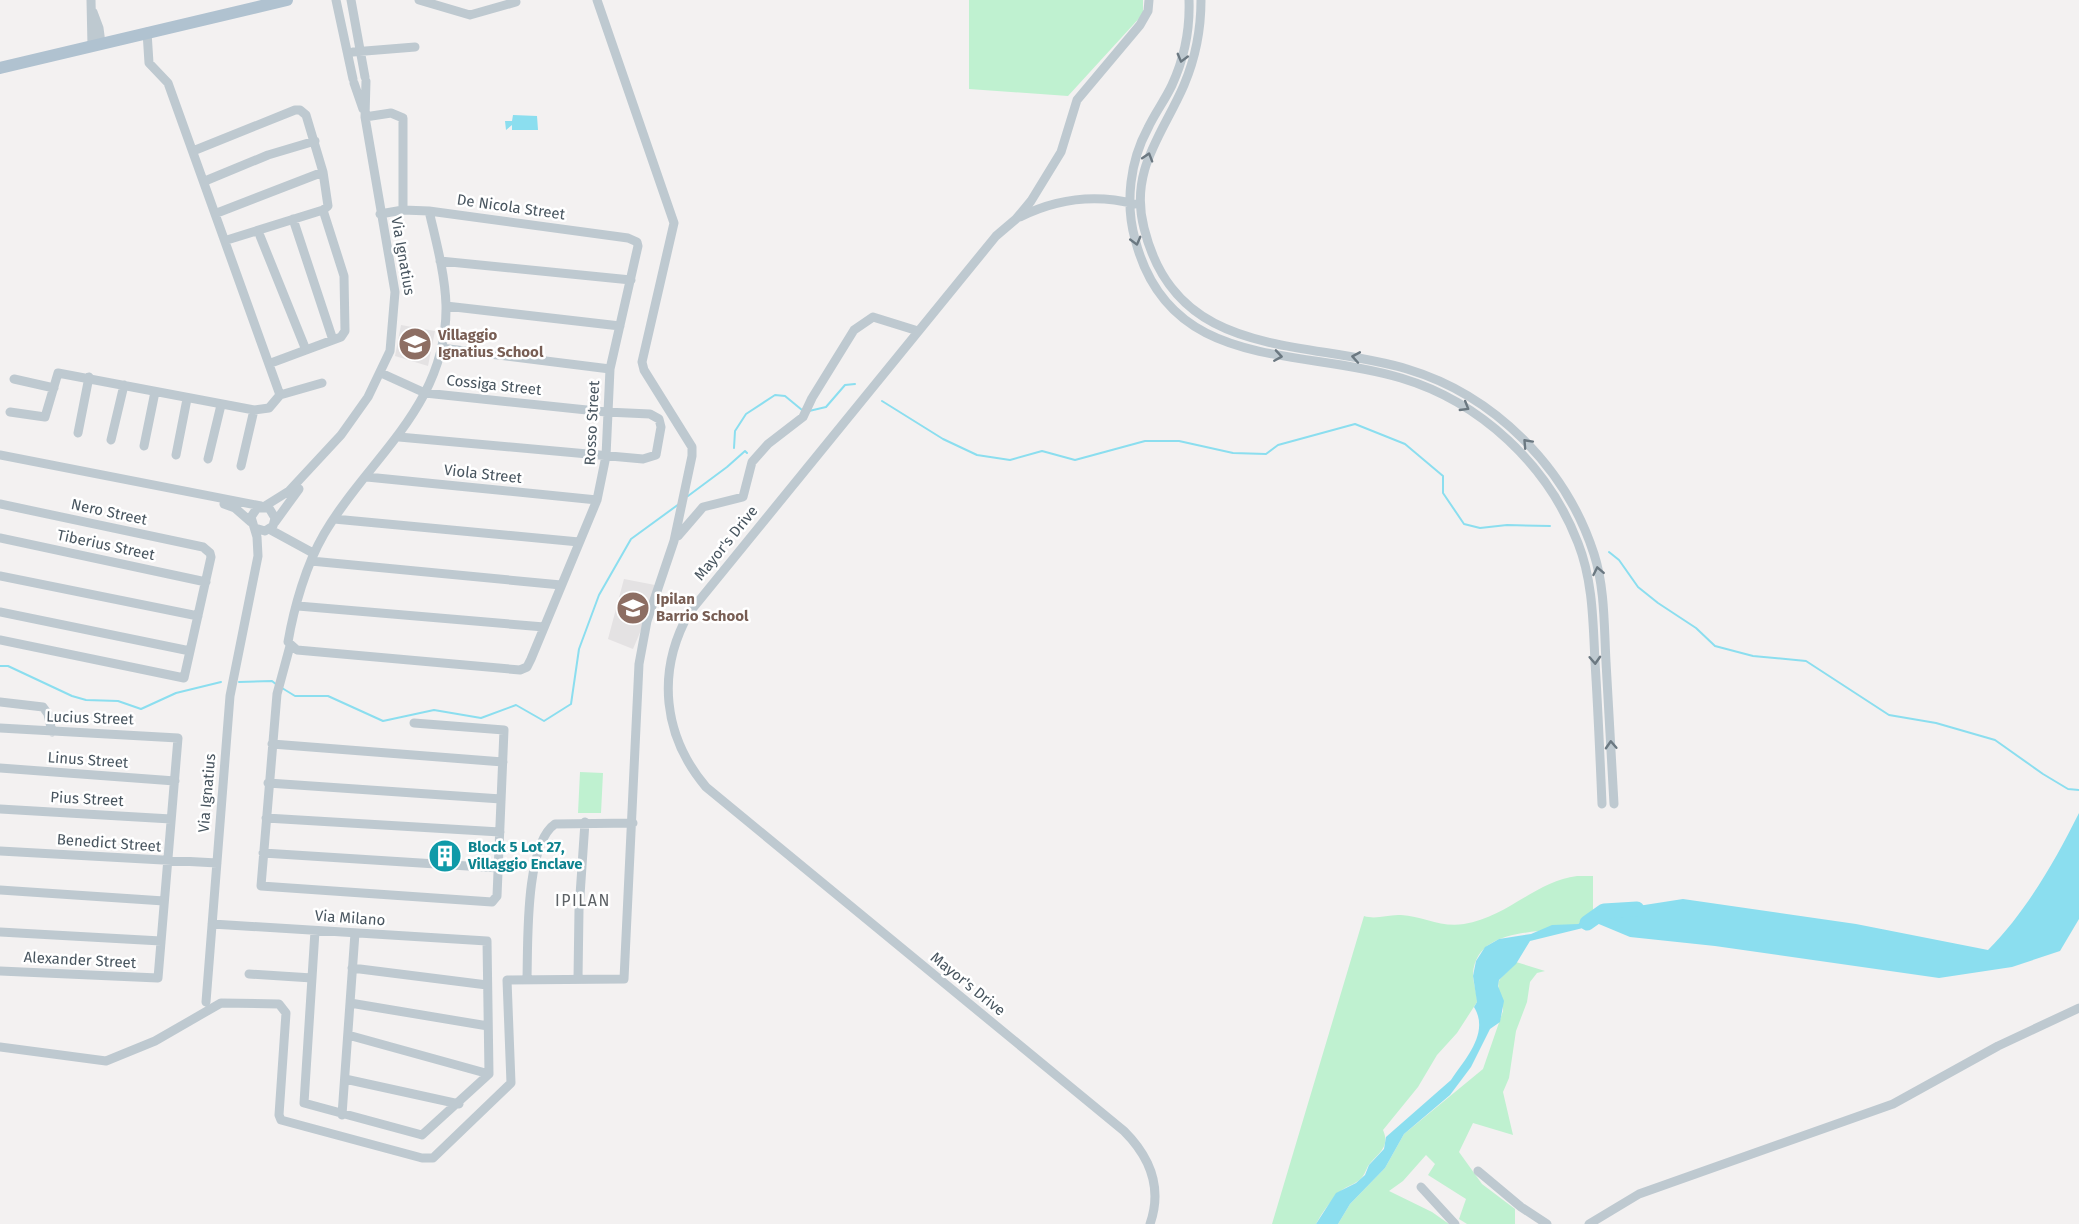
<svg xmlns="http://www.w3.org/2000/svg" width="2079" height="1224" viewBox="0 0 2079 1224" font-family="'Fira Sans',sans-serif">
  <rect width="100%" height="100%" fill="#f3f1f1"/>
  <!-- education -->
  <path fill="#e4e2e3" d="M401,325L435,331L428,366L395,356Z
    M624,579L655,585L647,616L633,649L608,639Z"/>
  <!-- green -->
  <path fill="#bff1d0" d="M969,0H1143V14L1068,96L969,89Z
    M580,772L603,773L601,813H578Z
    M1577,876H1593V913C1589,916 1583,922 1578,924C1544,936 1477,924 1473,974C1473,983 1477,993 1477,1002L1457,1033L1437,1055L1418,1087L1383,1130C1391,1148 1377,1154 1368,1166C1365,1172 1364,1177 1358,1181C1353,1185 1347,1186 1342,1190C1331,1200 1323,1211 1316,1224H1272L1364,916C1377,920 1388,914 1401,915C1423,916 1441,928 1464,924C1506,918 1536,881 1577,876Z
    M1516,962L1545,971L1537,973L1530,982L1527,1002L1516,1031L1509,1078L1503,1092L1513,1135L1473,1123L1459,1152L1482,1184L1515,1209V1224H1467L1459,1219L1466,1199L1428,1175L1435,1164L1426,1155L1403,1181L1389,1191L1432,1212L1449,1224H1338L1350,1204L1385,1168L1404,1134L1483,1069L1503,1011C1504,1002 1496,988 1499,981C1502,975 1512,969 1516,962Z"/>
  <!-- water -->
  <path fill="#8bdeef" d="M513,115L537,116L538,130H512V125L506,130L505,121H512Z
    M2079,813V919L2060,951L2012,967L1939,978L1715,946L1630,937L1594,922L1587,927L1530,941L1516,964L1499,980L1498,986L1504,1001L1500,1022L1490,1029L1471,1067L1450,1095L1404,1134L1385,1168L1350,1204L1338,1224H1316L1336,1193L1356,1183L1365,1175L1369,1165L1384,1149L1386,1137L1451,1080C1465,1059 1490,1033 1474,1007L1477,1002L1473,976L1476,961L1485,947L1499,939L1531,934L1552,925L1578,924L1593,913L1683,899L1856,924L1988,950C2026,912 2055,861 2079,813Z"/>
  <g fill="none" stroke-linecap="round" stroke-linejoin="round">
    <!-- stream -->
    <path stroke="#8bdeef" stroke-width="2" d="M882,401L943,439L977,455L1010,460L1042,451L1075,460L1145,441H1179L1233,453L1266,454L1278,445L1355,424L1405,444L1443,476V493L1464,524L1480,528L1507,525L1550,526
      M809,411L826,407L845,385L855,384
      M734,448L735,431L746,414L775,395L785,396L802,410
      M688,496L727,467L745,451L747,453
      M1609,552L1619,560L1638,587L1658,603L1696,628L1715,646L1753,656L1806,661L1889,715L1936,723L1995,740L2043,774L2068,789L2079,790
      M0,666H8L72,696L86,700L118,701L141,709L176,693L221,682
      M239,682L272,681L277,685
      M282,688L295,696H328L383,721L434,710L481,718L516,705L544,721L571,704L579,649L599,595L631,539L679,504"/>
    <!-- river -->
    <path stroke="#8bdeef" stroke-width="15" d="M1587,923L1604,911L1637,909"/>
    <!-- minor -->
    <path stroke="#bec9d0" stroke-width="9" d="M91,0L92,46
      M336,0L353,79
      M351,0L365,77
      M419,0L470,15L516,2
      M1149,0L1148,11L1140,25L1077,100L1061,152L1031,201L1016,219L996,236L689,613C656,672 663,736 706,787L1124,1131C1150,1157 1163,1187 1150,1224
      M1189,0C1190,29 1184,59 1172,85C1165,100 1155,113 1148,128C1130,161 1125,203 1135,239C1169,373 1300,347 1401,378C1481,402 1548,465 1578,543C1593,581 1593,622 1595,662C1598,709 1600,756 1602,804
      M1201,0C1201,28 1195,59 1184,85C1163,134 1129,170 1144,228C1177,362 1304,338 1407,369C1494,395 1566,467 1594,554C1605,588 1604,626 1606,662C1609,709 1611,757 1614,804
      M93,12L99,28L101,43
      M353,52L415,47
      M354,83L363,109
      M365,117L391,113L403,118V210
      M193,151L295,110H300L306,115L323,172L328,206L323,210L227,240
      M205,181L268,155L315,141
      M217,213L323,172
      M380,214L403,210L429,211L628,238L637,242L638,246L610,369L606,456L597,500L531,659L527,667L520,670L297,650L288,642C294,607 306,565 324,534C369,457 448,406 446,305C445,274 436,241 429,211
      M1020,217C1056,199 1096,194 1135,204
      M293,219L333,340
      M258,231L306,350
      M440,261L631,280
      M446,306L620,326
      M441,348L610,369
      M271,363L341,337L345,331L344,276L323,210
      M381,373L425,393L606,412L650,414L659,419L661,427L656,455L643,459L399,437
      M14,379L54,388
      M280,395L322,383
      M10,412L45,417L58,373L254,410L269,408L280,395L168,83L149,63L147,32
      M78,433L89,377
      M111,440L124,385
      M144,446L155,392
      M0,455L261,506
      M176,455L187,399
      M208,459L221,405
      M241,466L254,410
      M367,477L597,500
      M0,504L203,547L210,553L211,557L184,678L0,640
      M224,504L235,508L251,522
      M265,506L289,491L341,435L368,397L390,351L395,292L365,117L366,81
      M334,519L579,542
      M275,522L299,489
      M269,529L313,553
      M678,536L703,507L743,497L752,462L768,444L803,417L812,398L854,330L873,317L918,331
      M0,538L206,582
      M311,561L561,585
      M0,576L198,616
      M298,606L544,627
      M0,612L190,651
      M290,646L277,694L261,886L492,902L497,896L504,730L414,723
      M0,702L43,707L48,714L52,732
      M0,728L178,738L158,978L0,971
      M272,744L503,762
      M0,768L175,781
      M268,783L501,799
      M0,809L171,819
      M266,818L500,832
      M0,851L217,863
      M263,853L499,868
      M0,890L164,901
      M212,924L487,941L489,1074L422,1135L304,1103L315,931
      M0,932L161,941
      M352,968L487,985
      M249,974L312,978
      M527,978C528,944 525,844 555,824L633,823
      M578,978L579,910L585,822
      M206,1002L230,696L258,556L257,537L251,517L257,508H269L275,518L273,526L265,531L255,528
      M350,1003L488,1026
      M348,1035L489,1074
      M0,1047L106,1061L155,1041L221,1003L279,1004L286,1013L279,1115L281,1120L422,1158H433L511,1083L507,980L624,979L639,664L647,621L674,541L692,456V447L644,370L642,362L674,223L597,0
      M345,1079L459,1104
      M342,1115L355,933
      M1478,1171L1521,1207L1547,1224
      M1421,1187L1455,1224
      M1589,1224L1639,1194L1893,1104L1998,1046L2079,1008"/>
    <!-- major -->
    <path stroke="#b0c2d0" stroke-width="12" d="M0,68L287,0"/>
  </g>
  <!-- one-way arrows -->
  <defs><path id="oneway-chevron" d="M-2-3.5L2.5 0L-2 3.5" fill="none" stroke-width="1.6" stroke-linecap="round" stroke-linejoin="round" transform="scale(1.5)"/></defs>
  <g stroke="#6b7881">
    <use href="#oneway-chevron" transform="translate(1182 58) rotate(105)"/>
    <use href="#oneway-chevron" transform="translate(1148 157) rotate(-73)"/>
    <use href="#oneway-chevron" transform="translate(1136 241) rotate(75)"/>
    <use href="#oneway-chevron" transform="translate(1278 356) rotate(9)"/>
    <use href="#oneway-chevron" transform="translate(1356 357) rotate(-170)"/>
    <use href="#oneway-chevron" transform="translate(1465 407) rotate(31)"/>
    <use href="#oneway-chevron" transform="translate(1527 443) rotate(-133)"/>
    <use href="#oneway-chevron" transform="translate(1598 571) rotate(-101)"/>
    <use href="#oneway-chevron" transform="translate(1595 660) rotate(87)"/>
    <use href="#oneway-chevron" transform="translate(1611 745) rotate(-93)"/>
  </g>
  <!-- icons -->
  <defs>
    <symbol id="school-disc" viewBox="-11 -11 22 22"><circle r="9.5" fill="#8d6e63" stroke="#fff"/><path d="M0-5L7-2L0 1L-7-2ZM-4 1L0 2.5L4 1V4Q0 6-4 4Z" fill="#fff"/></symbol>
    <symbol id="building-disc" viewBox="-11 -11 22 22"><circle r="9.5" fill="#0f9aa8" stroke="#fff"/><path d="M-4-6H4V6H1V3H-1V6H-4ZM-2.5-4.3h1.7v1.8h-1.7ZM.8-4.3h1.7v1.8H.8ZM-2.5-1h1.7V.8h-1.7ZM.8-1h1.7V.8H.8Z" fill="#fff"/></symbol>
  </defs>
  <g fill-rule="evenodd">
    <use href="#school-disc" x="396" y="325" width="38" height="38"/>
    <use href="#school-disc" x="614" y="589" width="38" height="38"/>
    <use href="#building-disc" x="426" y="837" width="38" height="38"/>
  </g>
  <g text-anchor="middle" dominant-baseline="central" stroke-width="5" stroke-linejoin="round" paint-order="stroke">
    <!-- street labels -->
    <g font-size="15" fill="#48555f" stroke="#fff">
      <text transform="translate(511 207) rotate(8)">De Nicola Street</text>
      <text transform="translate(403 256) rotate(80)">Via Ignatius</text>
      <text transform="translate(494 385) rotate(6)">Cossiga Street</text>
      <text transform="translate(592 423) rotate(-87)">Rosso Street</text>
      <text transform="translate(483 474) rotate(6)">Viola Street</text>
      <text transform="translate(109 512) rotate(12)">Nero Street</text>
      <text transform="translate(726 543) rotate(-51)">Mayor's Drive</text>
      <text transform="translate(106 545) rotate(12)">Tiberius Street</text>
      <text transform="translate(90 718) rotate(2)">Lucius Street</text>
      <text transform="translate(88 760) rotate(4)">Linus Street</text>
      <text transform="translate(207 793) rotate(-85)">Via Ignatius</text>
      <text transform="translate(87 799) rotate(3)">Pius Street</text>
      <text transform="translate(109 843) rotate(4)">Benedict Street</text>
      <text transform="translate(350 918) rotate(4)">Via Milano</text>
      <text transform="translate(80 960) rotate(3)">Alexander Street</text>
      <text transform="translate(968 984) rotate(39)">Mayor's Drive</text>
    </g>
    <!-- education labels -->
    <g font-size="15" font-weight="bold" fill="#785e54" stroke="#fff" text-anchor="start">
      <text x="438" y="335">Villaggio<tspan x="438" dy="17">Ignatius School</tspan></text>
      <text x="656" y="599">Ipilan<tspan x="656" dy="17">Barrio School</tspan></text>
    </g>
    <!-- culture labels -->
    <g font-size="15" font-weight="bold" fill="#0d838f" stroke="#fff" text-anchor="start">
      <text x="468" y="847">Block 5 Lot 27,<tspan x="468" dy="17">Villaggio Enclave</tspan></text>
    </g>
    <!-- neighbourhood labels -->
    <g font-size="16" letter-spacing="1.5" fill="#5d6266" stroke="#fff">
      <text x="583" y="900">IPILAN</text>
    </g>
  </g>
</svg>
